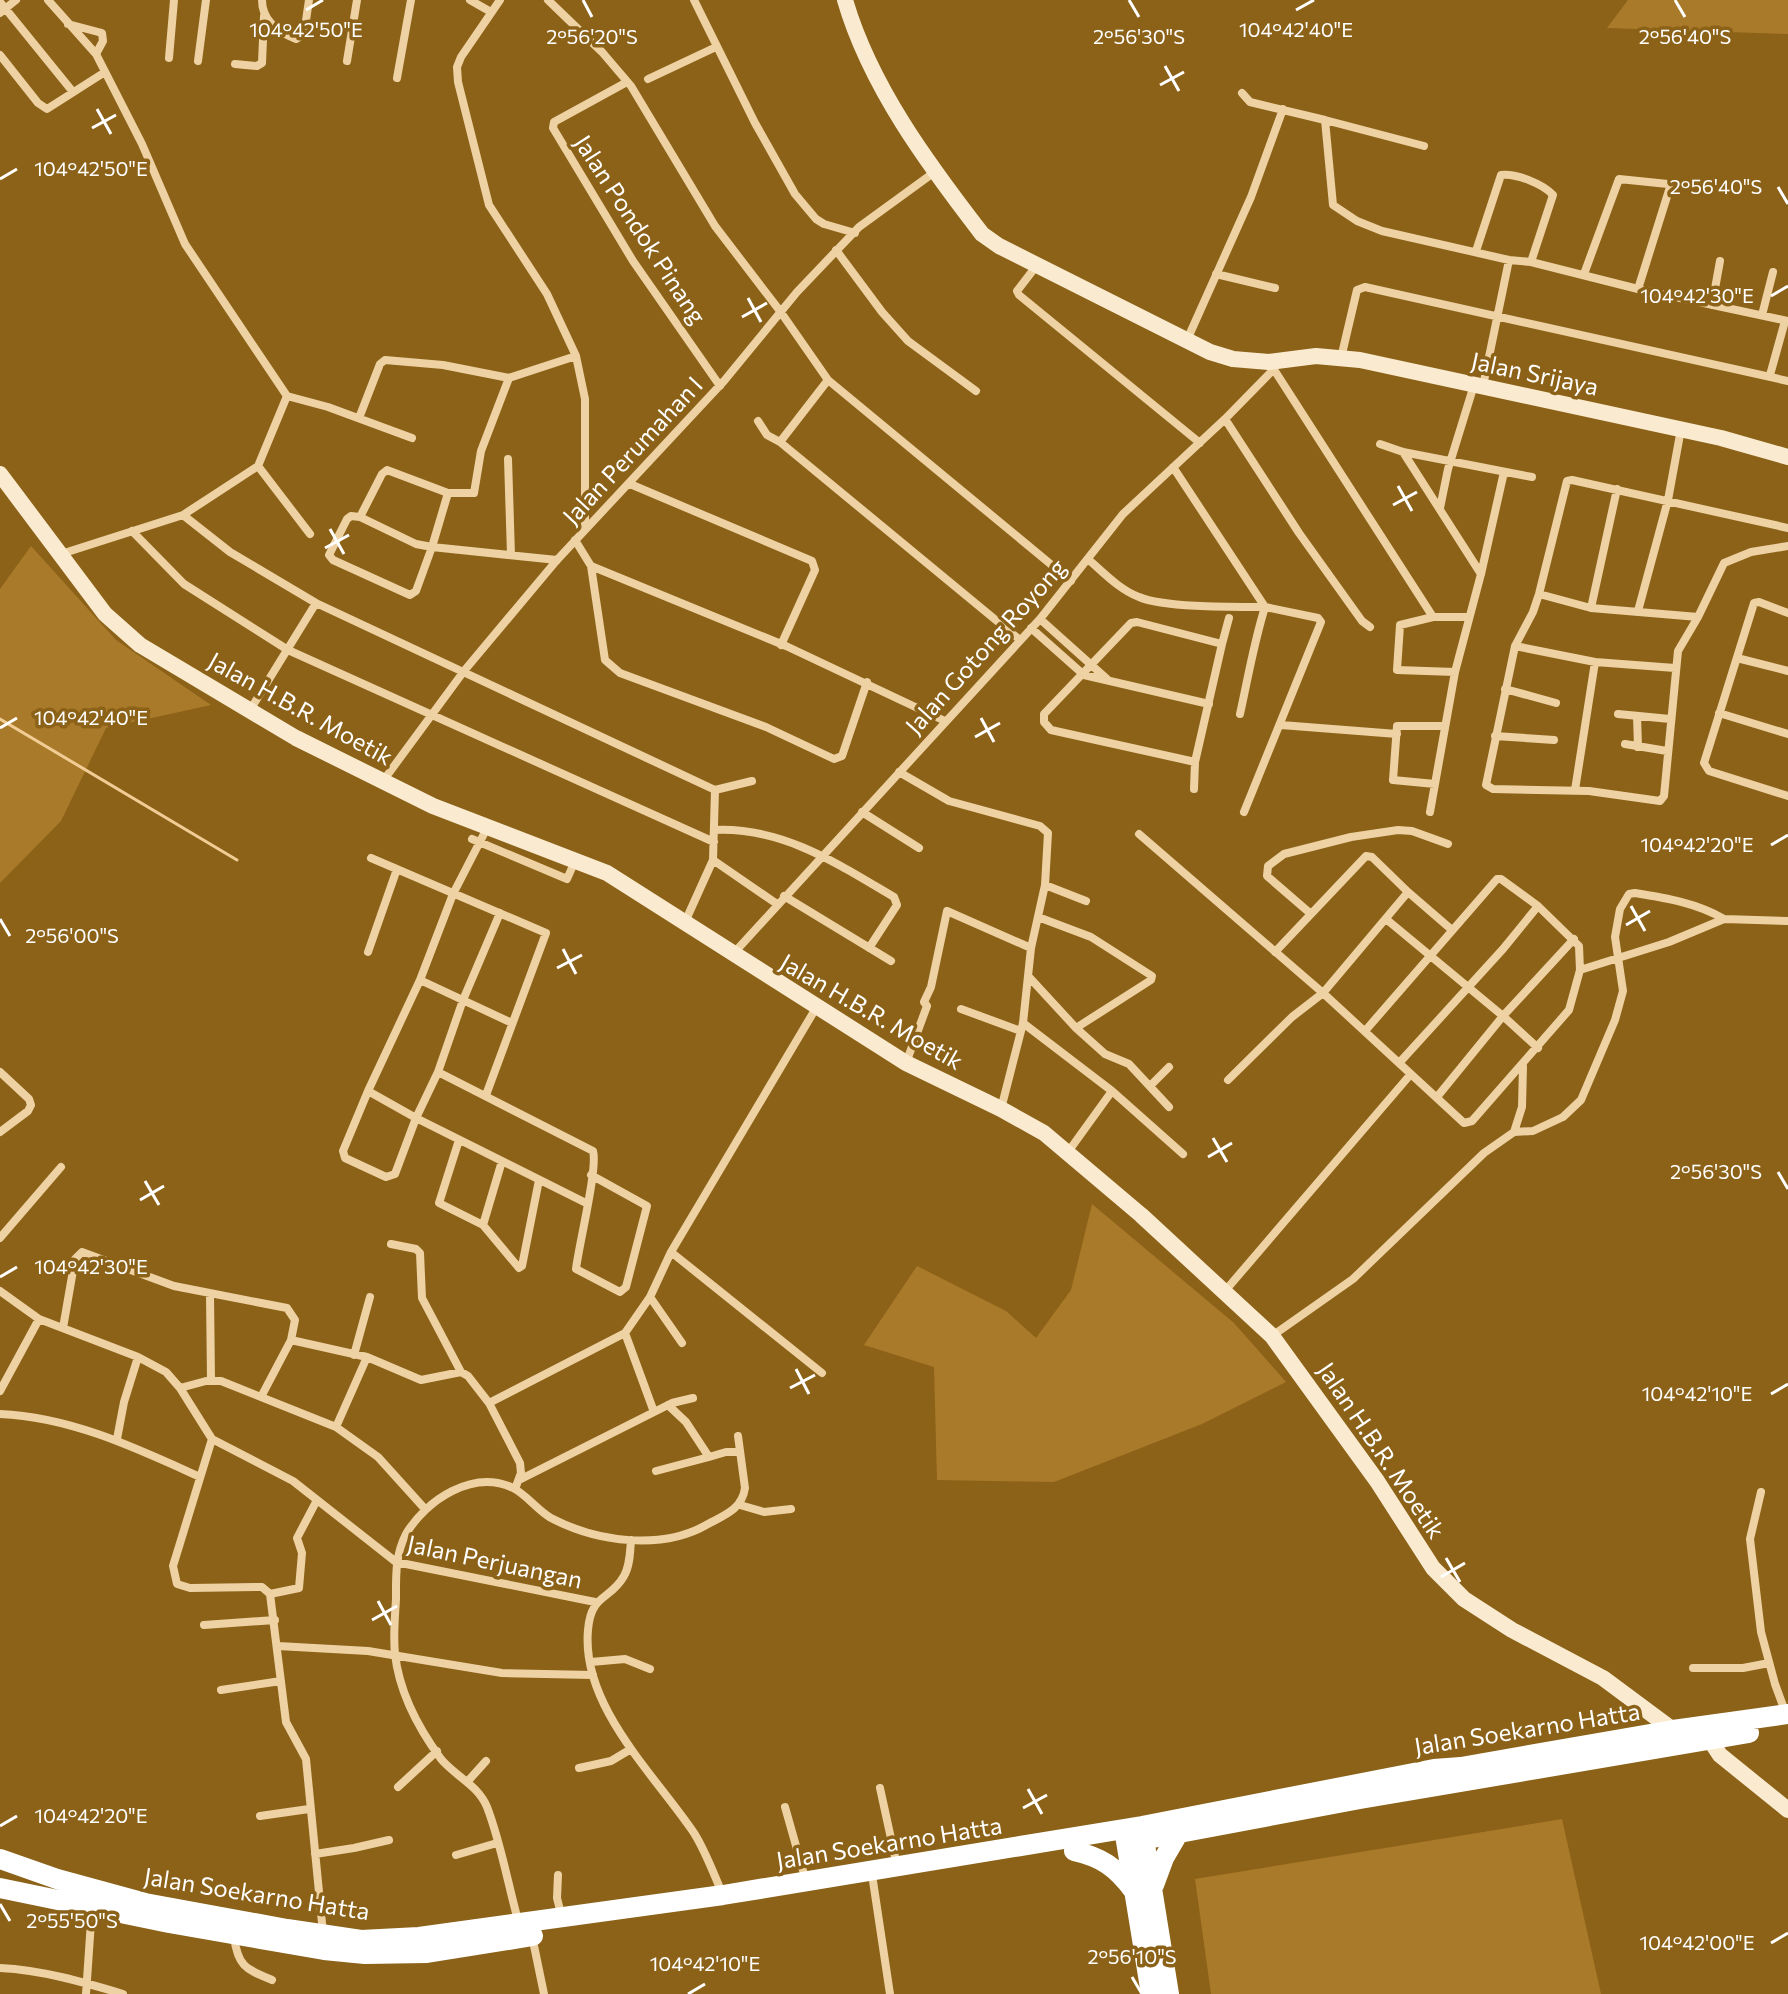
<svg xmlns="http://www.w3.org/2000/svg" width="1788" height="1994" viewBox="0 0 1788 1994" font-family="Commissioner,sans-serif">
  <rect width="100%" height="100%" fill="#8c6218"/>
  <!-- green -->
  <path fill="#aa7a2b" d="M1628,0H1788V34L1607,28Z
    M31,546L116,640L211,705L106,728L61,821L0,883V589Z
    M1092,1204L1234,1323L1286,1382L1202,1424L1054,1482L937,1480L934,1367L864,1345L917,1266L1006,1311L1036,1338L1071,1290Z
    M1562,1819L1601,1994H1211L1195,1879Z"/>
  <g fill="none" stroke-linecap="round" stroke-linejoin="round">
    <!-- stream -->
    <path stroke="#f1cd95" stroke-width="3" d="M0,719L237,860"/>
    <!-- street -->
    <path stroke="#eed2a3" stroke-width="8" d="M48,0L96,54L142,144L185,244L287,396L258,466L183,515L61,554
      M262,0C262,20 278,32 296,39L304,34L309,0
      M470,0L491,12
      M500,0L461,57L457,67L458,82L489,205L547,294L576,356L585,399V529
      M548,0L602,52L631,86L715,226L780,311L828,380L1071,581
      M694,0L755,123L795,194L816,219L824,224L855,233
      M0,2L73,92
      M0,13L16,0
      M68,24L102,33L103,41L96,54
      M0,55L38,103L47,109L105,72
      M169,58L174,0
      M198,61L206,0
      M347,61L357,0
      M235,64L257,66L262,63L264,16
      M397,78L411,0
      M648,79L716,47
      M627,82L554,122L553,128L633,261L720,386
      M1242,93L1250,102L1325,120L1333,205L1357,221L1382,231L1509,260L1531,262L1638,289L1788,321
      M1325,120L1424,146
      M836,250L882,312L908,341L976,391
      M1476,251L1501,175C1516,173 1543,184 1553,195L1531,262
      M1037,265L1017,291L1019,295L1200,443
      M1216,274L1275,288
      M1584,274L1619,179L1668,184L1670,187L1638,289
      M1712,305L1720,261
      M1762,315L1773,272
      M1187,340L1251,197L1283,109
      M1341,358L1357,290L1365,287L1788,381
      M1271,365L1433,617
      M1770,375L1785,321
      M509,378L481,451L474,493H448L387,470L382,474L360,517L351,516L347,519L329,555L333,560L410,595L416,591L432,547L557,560
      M828,380L780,442L1020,640
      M1483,386L1509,260
      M287,396L328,407L412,438
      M359,418L380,364L385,360L443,365L509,378L576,356
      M1225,419L1299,533L1362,621L1370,627
      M758,421L767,435L780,442
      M1380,444L1403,452L1532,477
      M1403,452L1481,574
      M508,459L511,555
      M258,466L310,534
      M1173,467L1265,607L1318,618L1321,622L1244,812
      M630,484L812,561L815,570L781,645
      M1440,508L1448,469L1474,385
      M183,515L230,552L316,603L715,790L713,860L685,922
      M360,517L416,544L432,547L448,493
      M1788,528L1572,480L1567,481L1539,594L1533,612L1515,646L1486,785L1493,789L1589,791L1660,801L1664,796L1678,651L1698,617L1724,563L1751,552L1788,546
      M132,531L184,584L288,650L714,842
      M575,540L591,566L605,660L620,673L766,727L834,759L842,756L867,682
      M1089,560C1104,573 1120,590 1139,597C1165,608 1235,607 1265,607C1254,642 1248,678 1240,714
      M591,566L786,646L945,721
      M1539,594L1591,608L1698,617
      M1591,608L1617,489
      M1638,611L1668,500L1681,429
      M1788,613L1759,602L1754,603L1704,763L1709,771L1788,796
      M1040,619L1107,679
      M1031,628L1084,675L1209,704
      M1222,644L1229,618
      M1515,646L1595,662L1675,668
      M1737,658L1788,671
      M1455,672L1397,670L1400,625L1433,617H1469
      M1505,689L1556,703
      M250,710L316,603
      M1719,713L1788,734
      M1618,714L1670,719
      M1637,716L1638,747
      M1281,725L1397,734
      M1495,736L1554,740
      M1625,744L1667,751
      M899,772L949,801L1040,826L1048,833L1045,885L1031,948L1023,1023L1001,1109
      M383,781L464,671L557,560L724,381L797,292L859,227L936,171
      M1435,784L1393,780L1397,726H1445
      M1194,789L1195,762L1222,644L1137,622L1131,623L1044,714V722L1051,730L1195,762
      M715,790L752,781
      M1575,790L1595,662
      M862,812L919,848
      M1430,812L1455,672L1481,574L1504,472
      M487,828L453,894L420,980L368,1091L343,1151L345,1158L386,1177L395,1174L416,1118L438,1072L463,1000L500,913
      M715,830C783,827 838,864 894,897L897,905L869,948
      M1139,834L1323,993L1464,1123L1472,1121L1569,1010L1580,970L1579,946L1538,906L1501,879H1497L1365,1031
      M472,839L567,879L575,861
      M371,858L546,933L486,1095
      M713,860L777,904
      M1045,885L1086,901
      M784,896L891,961
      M1311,914L1267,876L1268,866L1284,854L1351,837L1398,830L1412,831L1448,844
      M1038,917L1091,937L1152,976L1151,980L1076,1028
      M1386,919L1503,1016L1538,1048
      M368,952L397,869
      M1275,952L1366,856L1372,857L1408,892L1452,930
      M733,954L1040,619L1123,514L1225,419L1273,370
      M1580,970L1669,942L1724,919L1788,921
      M1029,977L1076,1028L1105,1054L1129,1064L1169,1107
      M420,980L512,1023
      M961,1009L1021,1031
      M1023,1023L1112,1091L1183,1154
      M1400,1062L1503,949L1538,906
      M906,1063L927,1006L924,1002L931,987L947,911L1031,948
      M0,1072L29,1099L31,1105L28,1111L0,1132
      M438,1072L593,1151C598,1168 579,1244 576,1269L620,1292L626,1287L647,1206L591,1175
      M1228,1080L1292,1017L1323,993L1408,892
      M1150,1086L1169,1067
      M368,1091L416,1118L586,1203
      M1437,1097L1503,1016L1574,939
      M1514,1132L1522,1107L1523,1066
      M459,1140L439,1203L483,1225L519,1268L522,1266L539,1180
      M1068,1152L1112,1091
      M483,1225L502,1161
      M0,1238L61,1167
      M391,1244L416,1249L420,1253L422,1298L461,1372
      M671,1252L816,1008
      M0,1291L39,1319L138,1357L166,1372L180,1388L212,1439L293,1481L396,1562L595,1602
      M1225,1291L1410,1075
      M210,1295L211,1381
      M650,1297L682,1343
      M63,1328L75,1259L82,1252L174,1286L287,1308L295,1320L291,1340L261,1397
      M625,1333L654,1412
      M1272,1336L1353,1279L1484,1153L1514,1132L1533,1131L1563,1117L1581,1100L1615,1020L1623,991L1615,937L1620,909L1629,894L1635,893C1666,898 1697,903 1724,919
      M291,1340L367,1357L336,1427
      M354,1355L370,1297
      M367,1357L421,1380L461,1372L468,1376L489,1403L520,1463L521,1473L515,1489
      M180,1388L206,1381H221L336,1427L378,1457L425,1509
      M0,1391L39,1319
      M489,1403L625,1333L650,1297L671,1252L822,1373
      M668,1405L686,1422L709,1457L726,1452H740
      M0,1414C71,1417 136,1448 200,1477
      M117,1439L124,1402L138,1357
      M212,1439L173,1566L177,1584L190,1588L262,1587L270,1594L286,1722L306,1759L323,1933
      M656,1471L709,1457
      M519,1480L672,1403L693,1398
      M1761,1492L1750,1539L1761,1632L1775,1684L1786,1714
      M740,1505L764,1512L791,1509
      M631,1540C630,1552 630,1566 624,1576C610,1601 591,1593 588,1630C581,1706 655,1775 694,1833C706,1852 714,1875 723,1895
      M270,1594L299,1588L302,1553L297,1538L317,1500
      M204,1625L275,1620
      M278,1646L368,1651L502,1673L593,1675
      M591,1662L625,1659L650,1669
      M1693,1668H1743L1769,1663
      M221,1690L281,1681
      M579,1768L611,1761L631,1749
      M468,1781L486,1761
      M398,1787L437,1751
      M880,1788L897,1866
      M785,1807L806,1881
      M260,1816L309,1809
      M315,1854L354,1848L389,1840
      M456,1855L497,1843
      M558,1875L557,1898L562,1918
      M873,1881L890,1994
      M519,1924C508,1885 501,1843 487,1807C478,1785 455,1776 441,1759C419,1729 399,1691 395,1654C393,1636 395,1617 396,1599C396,1577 395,1555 406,1534C426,1500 473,1469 513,1488C527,1495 537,1510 551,1518C597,1542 662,1551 708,1524C725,1515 742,1509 745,1488L738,1436
      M532,1936L544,1994
      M234,1937C238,1967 246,1969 272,1980
      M0,1968C42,1970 83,1982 123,1994
      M86,1994L92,1907"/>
    <!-- secondary -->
    <path stroke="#faebd0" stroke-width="16" d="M845,0C870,86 928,164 982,234L999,246L1210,352L1233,359L1269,362L1316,356L1360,360L1721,438L1788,457
      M0,474L105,614L140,645L296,738L433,806L607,873L906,1063L1001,1109L1044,1133L1141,1215L1272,1336L1377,1481L1433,1568L1464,1599L1512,1630L1603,1678L1673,1730
      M1710,1740L1720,1755L1788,1810"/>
    <!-- highway -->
    <path stroke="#fff" stroke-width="20" d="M1142,1826L1169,1994
      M1124,1829L1151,1994
      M1142,1840L1360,1799L1749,1733
      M1074,1851C1101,1857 1116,1867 1133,1890
      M0,1859L57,1879L145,1903L287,1929L361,1940L419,1937L723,1895L1142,1826L1434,1769L1461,1767L1673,1730L1788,1714
      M1154,1885L1164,1858L1178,1834
      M0,1888L169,1923L324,1950L365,1954L427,1953L533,1936"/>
  </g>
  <!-- ticks -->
  <path fill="none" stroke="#fff" stroke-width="3" d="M583,0L592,17M1129,0L1139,17M1675,0L1685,17M306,10L323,0M1296,10L1314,0M1165,66L1179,91M1160,85L1184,72M97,109L111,134M92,128L116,115M0,179L17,169M1778,187L1788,204M1771,296L1788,286M748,298L761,322M742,317L767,303M1398,486L1412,511M1393,505L1417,492M330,529L344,554M325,548L349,535M981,718L994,742M0,728L17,718M975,737L1000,723M1771,845L1788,835M1631,906L1645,931M0,919L10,936M1626,925L1650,911M563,949L576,974M557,968L582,955M1213,1138L1227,1162M1208,1157L1232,1143M1778,1172L1788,1189M145,1181L159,1205M140,1200L164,1186M0,1277L17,1267M796,1369L809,1394M790,1388L815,1375M1771,1394L1788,1384M1446,1558L1460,1582M1441,1577L1465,1563M378,1601L391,1625M372,1620L397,1606M1028,1789L1042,1814M1023,1808L1047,1795M0,1826L17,1816M0,1904L10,1921M1771,1943L1788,1933M1132,1977L1142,1994M688,1994L705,1984"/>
  <g text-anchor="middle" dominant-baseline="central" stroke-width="7" stroke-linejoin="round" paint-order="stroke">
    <!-- street labels -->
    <g font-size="24" fill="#fff" stroke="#8c6218">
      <text transform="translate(641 229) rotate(57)">Jalan Pondok Pinang</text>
      <text transform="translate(1535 373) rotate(12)">Jalan Srijaya</text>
      <text transform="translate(632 450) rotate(-47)">Jalan Perumahan I</text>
      <text transform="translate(985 646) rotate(-48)">Jalan Gotong Royong</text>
      <text transform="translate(301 708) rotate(29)">Jalan H.B.R. Moetik</text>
      <text transform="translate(872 1011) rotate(30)">Jalan H.B.R. Moetik</text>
      <text transform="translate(1382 1450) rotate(56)">Jalan H.B.R. Moetik</text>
      <text transform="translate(495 1561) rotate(12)">Jalan Perjuangan</text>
      <text transform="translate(1527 1728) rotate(-9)">Jalan Soekarno Hatta</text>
      <text transform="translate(889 1842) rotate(-9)">Jalan Soekarno Hatta</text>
      <text transform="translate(257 1893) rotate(9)">Jalan Soekarno Hatta</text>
    </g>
  </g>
  <g font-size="20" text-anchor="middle" fill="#fff" stroke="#8c6218" stroke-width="7" stroke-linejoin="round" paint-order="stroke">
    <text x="306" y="37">104°42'50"E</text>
    <text x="1296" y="37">104°42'40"E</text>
    <text x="592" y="44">2°56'20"S</text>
    <text x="1139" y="44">2°56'30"S</text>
    <text x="1685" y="44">2°56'40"S</text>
    <text x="91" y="176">104°42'50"E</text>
    <text x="1716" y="194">2°56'40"S</text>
    <text x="1697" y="303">104°42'30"E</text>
    <text x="91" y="725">104°42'40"E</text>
    <text x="1697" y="852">104°42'20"E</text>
    <text x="72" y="943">2°56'00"S</text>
    <text x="1716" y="1179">2°56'30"S</text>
    <text x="91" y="1274">104°42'30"E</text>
    <text x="1697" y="1401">104°42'10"E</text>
    <text x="91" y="1823">104°42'20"E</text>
    <text x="72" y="1928">2°55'50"S</text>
    <text x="1697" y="1950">104°42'00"E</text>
    <text x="1132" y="1964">2°56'10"S</text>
    <text x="705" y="1971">104°42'10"E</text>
  </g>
</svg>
